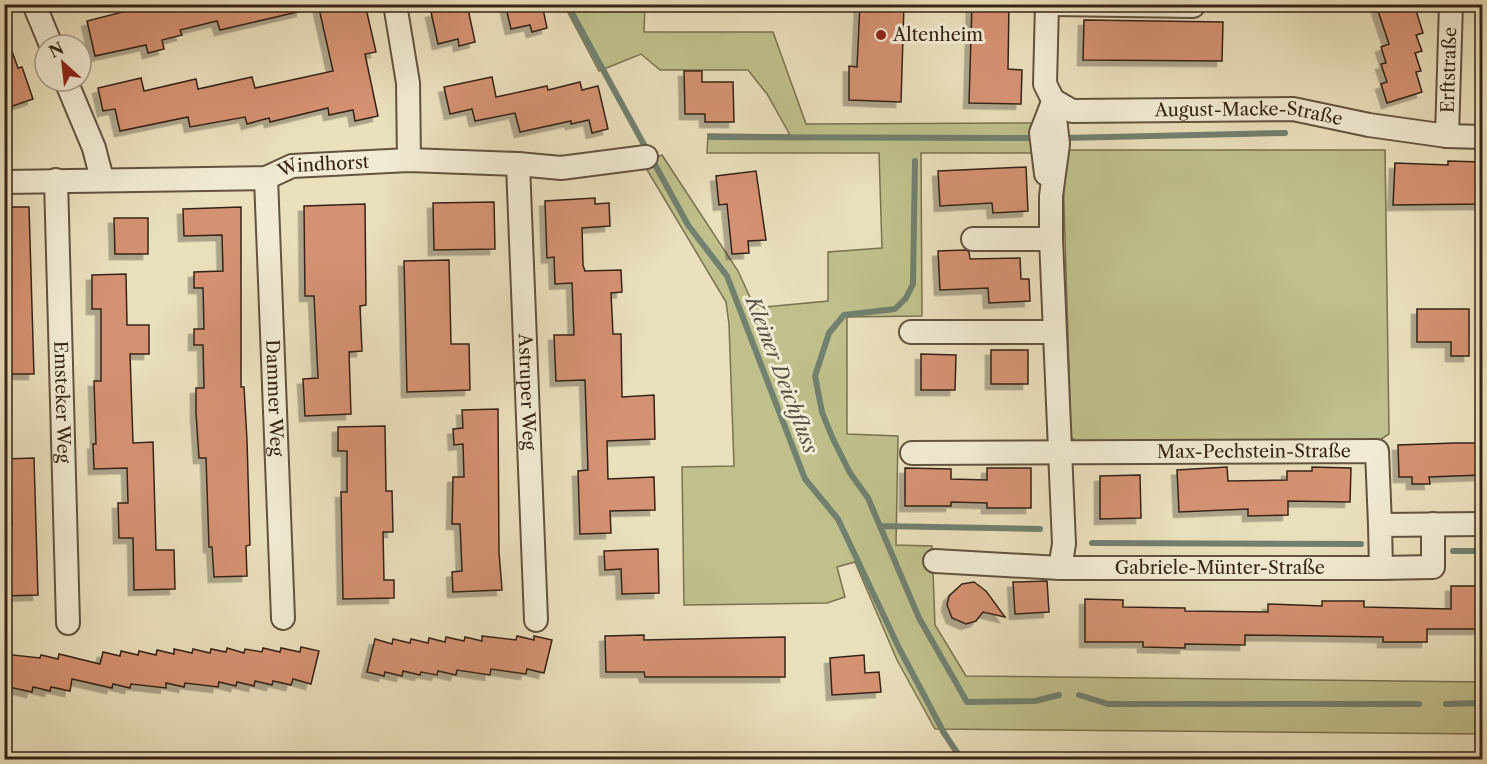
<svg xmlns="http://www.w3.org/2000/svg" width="1487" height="764" viewBox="0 0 1487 764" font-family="'Libre Caslon Text',serif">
  <defs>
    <filter id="shadow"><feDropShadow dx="-5.5" dy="5.5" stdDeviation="0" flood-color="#0004"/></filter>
  </defs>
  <rect width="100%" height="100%" fill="#eae0bc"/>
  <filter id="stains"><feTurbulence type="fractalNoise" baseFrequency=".00333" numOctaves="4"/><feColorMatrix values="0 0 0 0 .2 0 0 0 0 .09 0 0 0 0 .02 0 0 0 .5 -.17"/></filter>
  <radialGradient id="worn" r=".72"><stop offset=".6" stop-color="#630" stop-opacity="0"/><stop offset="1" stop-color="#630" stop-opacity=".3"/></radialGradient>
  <!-- green -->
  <path fill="#bfc08b" stroke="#7a7250" stroke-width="1.5" d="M564,5H645L644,32H773L806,124L1033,123L1034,153H921L922,316L847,317V434L898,436L896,545L932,546L935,625L966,676L1482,682V734L935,729L897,660L855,562L837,567L845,597L827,603L684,605L682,467L734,466L729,324L726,302L643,163L662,155L738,271L755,308L828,301V252L882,248L879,153H707L708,134L790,135L767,94L748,70H660L641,54L599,71Z
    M1065,150H1385L1389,434L1372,445L1080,444L1071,437L1063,172Z
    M1277,756L1482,758V759L1277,760Z"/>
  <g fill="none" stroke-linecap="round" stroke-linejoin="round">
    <!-- stream -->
    <path stroke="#71806f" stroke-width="6" d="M567,4L688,225L727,276L805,479L838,519L899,648L944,733L962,760
      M711,137L1030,138
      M1064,138L1285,133
      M915,161L913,284L906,298L895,309L844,315L829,333L815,376L822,412L832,437L850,473L868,498L919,618L967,702L1035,701L1059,695
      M880,526L1040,529
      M1092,543L1361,544
      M1453,551H1482
      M1079,695L1108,704H1419
      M1446,704L1482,703"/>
  </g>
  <!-- building -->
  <path fill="#d59272" stroke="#362415" stroke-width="1.5" filter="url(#shadow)" d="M154,4H301L302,11L220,30L217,21L180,30L182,35L162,40L164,49L148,53L146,45L95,56L87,21Z
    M318,4H365L376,52L365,54L378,116L355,121L353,110L329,115L328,108L270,122L269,118L247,124L245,117L190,127L188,117L120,131L115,109L103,111L98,88L141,78L144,91L196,79L198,89L252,77L255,88L333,71Z
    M467,4L475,42L459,46L458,39L438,44L431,12Z
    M505,4H542L547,28L532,32L530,25L511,29Z
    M860,4H904L901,102L849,100V66L857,67Z
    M972,4H1009L1008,69L1022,70L1021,104L969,103Z
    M1388,4H1414L1423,33L1416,35L1422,51L1415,53L1421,71L1416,72L1422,92L1387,103L1381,84L1387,82L1381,64L1386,63L1381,47L1389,44L1377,8Z
    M1084,20L1223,22L1222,61L1083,60Z
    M6,35L18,68L22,67L33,99L4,109Z
    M684,71H702V82H733L734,122H705V114H685Z
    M492,77L496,97L547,86L548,90L580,82L582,90L598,86L608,129L592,133L589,120L571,124V121L520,132L515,113L475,121L472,109L450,114L444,87Z
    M1448,161L1482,162V204L1393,205L1395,163L1448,165Z
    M1026,167L1028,211L993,213L992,203L940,206L938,171Z
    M756,171L766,240L748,241L749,253L732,254L727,204L719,205L716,176Z
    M595,198V204L609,203L610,226L582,228L583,265L585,271L621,270L622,292L611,293L613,334H621L622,397L654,395L655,439L607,441L608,479L654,477L655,510L610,511L611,533L580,534L578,471L588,470L585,380L556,381L554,335H574L572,283L555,284L554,257L547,258L545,201Z
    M494,202L495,249L434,250L433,203Z
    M365,204L366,305L360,306L362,351L349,352L351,414L305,416L303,379L318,378L314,296H305L304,206Z
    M4,207H29L34,374H4Z
    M241,207V387H244L247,440L250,545L246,546L247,576L214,577L212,547H209L206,458H199L196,413V388H204L203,345H194V329H204L203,288H194V272L223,271L222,235L184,236L183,209Z
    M114,218H148V254H115Z
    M966,250L969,252L970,259L1020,258L1021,279H1029L1030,301L989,303L988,288L940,290L938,251Z
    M449,260L451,344H469L470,390L407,392L404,261Z
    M126,274L127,325H149V354H130L133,443L153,442L156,550H174L175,589L134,590L133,538H119L118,503H128L127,468L94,469L93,444H96L94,381H101V309H92V275Z
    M1417,309H1469V356H1451V342H1417Z
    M991,350H1028V384H991Z
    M921,354L956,355L955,390H921Z
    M498,409L499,552L502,590L453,592L452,572L462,571L460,524H452L453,477H464L463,444L454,445L453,429L463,428L462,410Z
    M385,426L386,491H392L393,532H383L384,580H394V598L343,599L341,492H347V451H338V427Z
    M1455,443H1482V475L1429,477L1430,484H1412V477H1399L1398,445Z
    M34,458L38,595L4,596V526L12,525L10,485H4V459Z
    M1227,467L1228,481L1287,480V471H1312V467L1351,468L1350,502L1288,501V515L1248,516V509L1179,512L1177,470Z
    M905,468L951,469V479L987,480V468H1031V508H987V503L951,502V506H905Z
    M1140,475L1141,518L1100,519V476Z
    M658,549L659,593L622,594L621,569L605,570L604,551Z
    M1047,581L1049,612L1015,614L1013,582Z
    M974,582L986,591L1005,617L983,612L976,621L966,624L952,618L947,605L949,596L962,584Z
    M1451,586H1482V629H1427V642H1383V637L1245,635V645L1185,644V648L1143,647V642H1085V599L1123,600V607L1185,608V611L1268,612V604L1322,606V601H1364V607L1451,609Z
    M644,635V640L785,637V677H645L644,672H606L605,636Z
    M482,636L516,640L517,636L534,640V636L552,640L544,673L527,669L526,674L491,669L490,675L457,670L456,675L438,671L437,675L421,672L420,675L403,671L402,676L385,672L384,676L367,672L375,639L392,644L393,639L410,643L411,639L428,643L429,638L445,642L446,637L464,641L465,637L482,641Z
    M301,647L319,651L311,684L293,679L291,685L273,681L272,685L255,681L254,686L237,682L236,686L219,682L218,687L185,683L184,687L166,683V688L131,684L130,688L113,684L112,688L72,679L70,691L51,687L50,691L33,687L32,692L4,686V654L40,658L41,655L58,659L59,654L100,664L103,652L120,656L121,651L138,655L139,651L156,655L157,650L174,654V649L192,653L193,649L210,653L211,649L226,652L227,648L244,653L245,649L262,652L263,648L280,652L281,648L300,652Z
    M864,655L865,673L879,672L881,692L832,695L830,658Z"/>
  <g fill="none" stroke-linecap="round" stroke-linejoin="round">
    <defs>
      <g id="minor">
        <path d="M34,4L51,45"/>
        <path d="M395,4L408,83L409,160"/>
        <path id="s1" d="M1047,4L1045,84L1053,100L1072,111L1293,109L1369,125L1447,136L1482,137"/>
        <path d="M1054,4L1193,6"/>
        <path d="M66,81L94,148L102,179"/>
        <path d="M1053,100L1058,144L1051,196V239L1064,544L1060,568"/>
        <path id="s2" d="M1447,136L1451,4"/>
        <path id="s3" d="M518,164L536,620"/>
        <path d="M1046,174L1041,133L1053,102"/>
        <path id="s4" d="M266,178L283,618"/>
        <path id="s5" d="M56,180L68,623"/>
        <path id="s6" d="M4,182L266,178L292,166L409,160L518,164L561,168L646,157"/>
        <path d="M973,239H1051"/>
        <path d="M911,332H1054"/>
        <path id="s7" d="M912,453L1377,451L1380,525"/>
        <path id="s8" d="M935,561L1060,568H1381L1380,525L1482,524"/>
        <path d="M1381,568L1433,567V524"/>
      </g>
    </defs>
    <!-- minor casing -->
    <use href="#minor" stroke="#63533f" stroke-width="26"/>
    <!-- minor -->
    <use href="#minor" stroke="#f1ebd3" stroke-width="22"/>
  </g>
  <!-- markers -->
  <circle fill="#8f2418" stroke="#f1ebd3" stroke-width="2" cx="881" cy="35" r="6"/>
  <g text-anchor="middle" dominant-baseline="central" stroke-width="6" stroke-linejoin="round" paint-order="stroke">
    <!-- poi labels -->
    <g font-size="18" fill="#362415" stroke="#f1ebd3" text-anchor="start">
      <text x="893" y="35">Altenheim</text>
    </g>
    <!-- street labels -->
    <g font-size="18" fill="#362415" stroke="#f1ebd3">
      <text stroke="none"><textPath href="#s2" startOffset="66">Erftstraße</textPath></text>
      <text stroke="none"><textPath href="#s1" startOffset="297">August-Macke-Straße</textPath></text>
      <text stroke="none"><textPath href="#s6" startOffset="322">Windhorst</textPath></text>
      <text stroke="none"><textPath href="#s3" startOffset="228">Astruper Weg</textPath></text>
      <text stroke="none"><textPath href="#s4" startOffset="220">Dammer Weg</textPath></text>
      <text stroke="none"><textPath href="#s5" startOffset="222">Emsteker Weg</textPath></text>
      <text stroke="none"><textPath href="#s7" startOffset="342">Max-Pechstein-Straße</textPath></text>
      <text stroke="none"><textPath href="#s8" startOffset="285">Gabriele-Münter-Straße</textPath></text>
    </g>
    <!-- water labels -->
    <g font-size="20" font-style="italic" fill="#545242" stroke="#f1ebd3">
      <text transform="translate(782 375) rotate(69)">Kleiner Deichfluss</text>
    </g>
  </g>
  <!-- margin -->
  <rect width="1487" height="764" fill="none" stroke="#eae0bc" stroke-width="24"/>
  <rect x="6" y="6" width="1475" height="752" fill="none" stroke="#362415" stroke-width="3"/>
  <rect x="12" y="12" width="1463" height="740" fill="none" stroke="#362415" stroke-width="1.5"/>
  <!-- north arrow -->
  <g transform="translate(63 63) rotate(333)"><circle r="28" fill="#f1ebd3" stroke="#a69b87" stroke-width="1.5"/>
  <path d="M0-4.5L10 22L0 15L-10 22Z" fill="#8f2418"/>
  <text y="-9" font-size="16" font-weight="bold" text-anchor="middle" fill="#362415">N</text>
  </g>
  <rect width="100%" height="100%" filter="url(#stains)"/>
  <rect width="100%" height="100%" fill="url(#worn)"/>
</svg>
